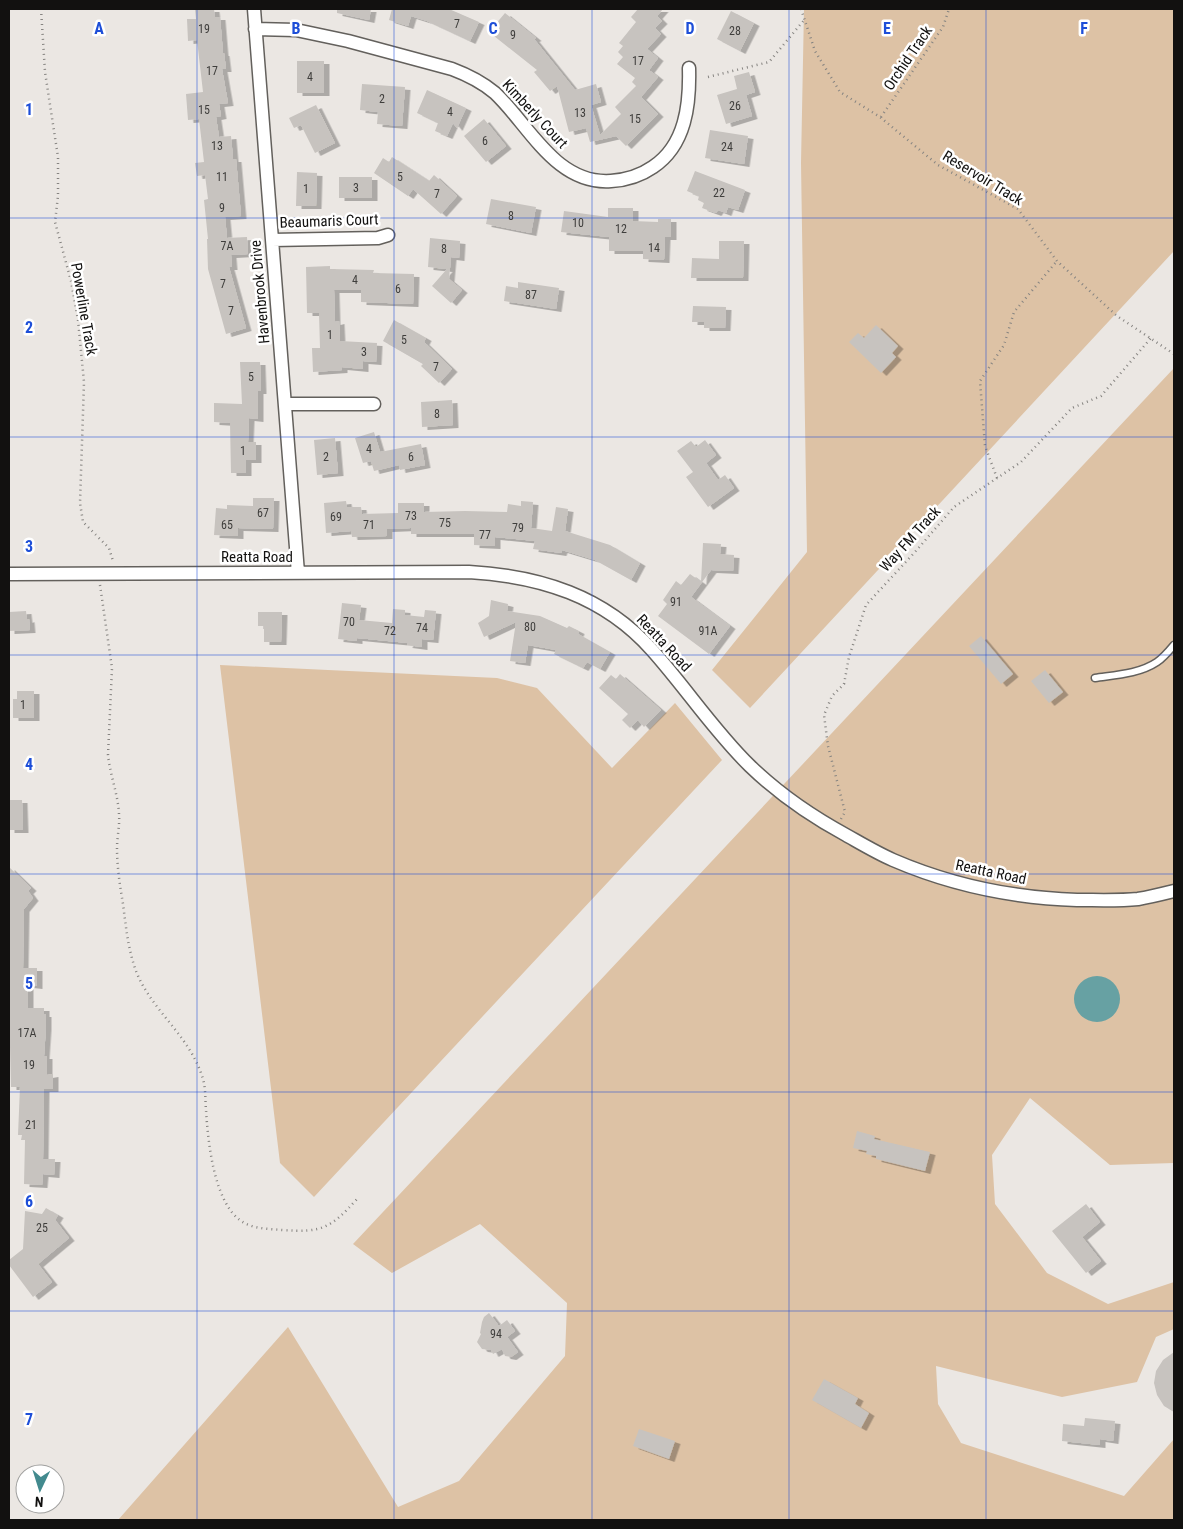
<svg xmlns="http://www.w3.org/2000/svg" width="1183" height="1529" viewBox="0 0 1183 1529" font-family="'Roboto Condensed',sans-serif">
  <defs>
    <filter id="shadow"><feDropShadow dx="5.5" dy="3" stdDeviation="0" flood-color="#0004"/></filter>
  </defs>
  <rect width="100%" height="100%" fill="#ebe7e3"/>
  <!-- green -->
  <path fill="#ddc2a5" d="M804,9H1174V251L750,708L712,670L807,552L801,163Z
    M1174,368V1163L1110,1165L1030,1098L992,1155L995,1204L1047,1273L1108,1304L1174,1282V1329L1156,1337L1137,1382L1062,1397L936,1366L938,1404L961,1443L1124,1496L1174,1439V1520H118L288,1327L398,1507L459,1481L565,1356L567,1303L480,1224L392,1273L353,1244Z
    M220,665L497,678L537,688L612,768L675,703L722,760L314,1197L280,1163Z"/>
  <!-- water -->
  <path fill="#67a1a3" d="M1074 999a23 23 0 1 1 46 0a23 23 0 1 1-46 0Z"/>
  <!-- building -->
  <path fill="#c7c3bf" filter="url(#shadow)" d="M195,9H214L215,17H220L223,53H224L226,69H222L228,103L219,104L221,116L216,117L219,137L231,136L233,159H236L241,216L225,217L227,238L247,237L248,254L231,255L232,267H229L246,328L226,334L208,269L207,239H208L204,200L208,199L205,175L197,176L195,163L204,162L199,119L188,120L186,94L203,92L197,40L188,41L187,19H196Z
    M337,9H371L369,20L337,13Z
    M392,9H449L479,22L470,41L427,21L411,16L408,26L389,20Z
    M638,9H663L657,16L662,21L655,28L661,34L647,49L658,58L649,70L658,77L641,97L658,114L626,146L616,136L590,142L586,128L569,132L557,86L550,91L534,72L537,70L489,32L505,13L536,38L534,39L575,90L596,84L601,102L591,105L600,135L621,114L615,107L636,86L632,82L635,78L617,64L623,57L618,52L623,46L619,43L636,22L631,17Z
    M731,11L754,23L740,51L717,39Z
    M297,61H324V93H297Z
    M749,72L755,92L746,95L752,116L726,124L717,95L737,89L734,76Z
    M362,84L405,87L402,126L377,124L378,112L360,110Z
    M427,90L466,108L457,128L453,123L447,136L435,131L438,123L417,113Z
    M316,105L335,143L315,153L301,125L294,128L289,118Z
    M484,119L506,146L486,162L464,136Z
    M710,130L748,136L744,164L705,158Z
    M392,157L429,181L434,175L457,196L441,214L413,189L408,196L374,173L383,158L389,162Z
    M695,171L745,190L738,210L728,207L726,213L718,210L716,213L702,208L704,203L698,200L699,196L687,191Z
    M297,172L317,173L316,206H296Z
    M339,177H372V198H339Z
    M491,199L536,207L531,233L486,224Z
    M608,208H633V221L658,222V219H671V237H665L664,260L643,259V251H609V237L561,232L564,211L608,217Z
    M430,238L460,241L459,258L451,257L449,279L462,290L451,303L432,286L447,269L428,267Z
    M719,241H744L743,278H691L692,258L719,259Z
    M330,266V269L374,270L373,273L414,274L413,304L361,302V290H334L335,322L339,321L340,341L377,343L376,362L363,361V369L342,367V370L313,372L312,348H320L319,313H307L306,267Z
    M518,282L559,288L556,309L504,301L506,286L518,288Z
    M693,306L726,307L725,328H704V322H692Z
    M394,320L426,338L424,342L452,369L439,383L421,366L423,364L383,341Z
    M876,325L898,346L892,353L896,357L881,373L849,342L858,333L864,338Z
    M240,362H260L261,391H258V419L249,418L248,442H256V460H246V473H231L230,423L214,422V403L242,404Z
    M452,400L453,425L422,427L421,402Z
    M374,432L380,452L421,444L425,465L400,470L399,465L374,471L371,461L363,463L355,438Z
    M335,438L338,473L317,475L314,440Z
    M705,440L716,455L706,463L718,480L725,475L734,488L708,507L686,477L693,472L677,451L691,441L696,447Z
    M253,498H274L273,529L238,528V536L214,535L216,508L227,509V505L253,506Z
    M346,501L347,507H361L362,514L398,513V503H424V512L465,511L507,512L508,504L521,506V501L533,502L531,528L552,531L556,507L568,509L565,531L610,545L640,563L631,580L595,560L562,550L561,553L533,549L535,541L495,537V546L474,545V534H411V528L387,529V536L352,537L351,531L326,533L324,503Z
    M703,543L721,544L720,554L734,555L733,571L711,570L691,597L730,626L709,654L658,616L667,604L663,600L676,581L681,585L690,574L701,582Z
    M491,600L508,604L507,611L540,616L567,628L569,626L579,631L578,634L610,652L600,669L587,662L583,668L554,654L556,650L528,645L525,663L510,661L516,622L484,637L478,623L489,616Z
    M342,603L361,605L359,620L392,623L393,609L405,610V615L424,617L425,610L436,611L433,640L422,639V647L407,645L408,643L357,638V641L338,639Z
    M26,611L27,620L29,619L30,630L9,631V612Z
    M258,612H282L281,642H264V626H258Z
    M981,636L1013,674L1001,684L969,646Z
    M1045,670L1063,692L1049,703L1031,681Z
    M620,674L661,710L644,727L638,720L630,728L622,720L628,714L599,688L611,675L616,679Z
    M17,691H34V718H13V699H17Z
    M9,800H22L23,830H9Z
    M9,867L31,888L28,891L33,898L24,909L23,968H37V986L28,985V1008H44V1014H46V1027L44,1056H47V1075L53,1074V1089H44L43,1159H55L54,1175L43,1174L42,1185L24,1184L25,1140H21L22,1135H18L20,1087H11L10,1047H9Z
    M857,1131L875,1136L874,1139L930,1152L925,1171L876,1159V1156L866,1154L867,1151L853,1148Z
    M1086,1204L1100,1222L1082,1237L1101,1261L1086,1273L1052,1231Z
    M46,1208L58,1215L55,1220L69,1238L38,1264L52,1282L33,1297L9,1265V1260L23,1249L25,1211L42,1214Z
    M489,1313L499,1326L507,1320L515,1331L507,1337L518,1352L511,1357L505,1356L502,1349L493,1354L491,1350L482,1349L477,1342L481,1334L480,1333L482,1322L484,1317Z
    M1174,1352V1412L1164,1406L1157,1395L1154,1383L1156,1371L1163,1360Z
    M824,1379L858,1398L855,1404L869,1413L861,1428L812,1400Z
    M1085,1418L1115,1421L1113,1441L1100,1439V1445L1062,1441L1063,1424L1084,1426Z
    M639,1429L675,1441L669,1459L633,1446Z"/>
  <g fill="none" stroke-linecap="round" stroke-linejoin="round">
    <defs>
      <path id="lane" d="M1095,678C1115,675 1139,674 1157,662C1163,658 1169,651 1174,645"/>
      <path id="street" d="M254,9L298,573
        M255,29L296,30L348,41L452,69C468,75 482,82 495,93C529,125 556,185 611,181C627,180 640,176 653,167C686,145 690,104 689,68
        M272,240L378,238L388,235
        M286,404H374
        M9,574L469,572C540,576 604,596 652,650C686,688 714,731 750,766C779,794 811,816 846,835C862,844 877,853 893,860C951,885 1014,898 1077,900C1097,900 1118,901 1138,899C1150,897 1162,894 1174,891"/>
    </defs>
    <!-- lane casing -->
    <use href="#lane" stroke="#63605c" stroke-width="9"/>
    <!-- street casing -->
    <use href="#street" stroke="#63605c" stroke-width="15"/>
    <!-- path -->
    <path stroke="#868481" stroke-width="2.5" stroke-dasharray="1 4" stroke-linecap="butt" d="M41,9L45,72L58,157V196L55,222L71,281L78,320L84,382L80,503L83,522L109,548L113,561
      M801,9L815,51L840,92L880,117L938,165L1018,209L1057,261L1117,316L1174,354
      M708,77L769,62L805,19
      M881,117L943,27L949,9
      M997,478L985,446L980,381L1004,345L1014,312L1057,261
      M100,585L112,668L108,755C110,775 118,794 119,814C120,825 117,837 117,848C117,867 120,886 123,904C126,927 128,949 136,971C151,1010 189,1035 202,1076C206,1087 205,1098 206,1110C208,1141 214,1213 249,1225C259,1229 271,1229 282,1230C322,1233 331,1228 357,1199
      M841,819L845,812L828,746L824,715L832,696L844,684L849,657L866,605L915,552L954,507L1021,462L1072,408L1101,396L1151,338"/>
    <!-- lane -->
    <use href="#lane" stroke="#fff" stroke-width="6"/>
    <!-- street -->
    <use href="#street" stroke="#fff" stroke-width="12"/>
  </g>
  <!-- grid -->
  <path fill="none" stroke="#1d4ed8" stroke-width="1" stroke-opacity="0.55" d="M197,9V1520M394,9V1520M592,9V1520M789,9V1520M986,9V1520M9,218H1174M9,437H1174M9,655H1174M9,874H1174M9,1092H1174M9,1311H1174"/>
  <g text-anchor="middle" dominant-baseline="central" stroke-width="5" stroke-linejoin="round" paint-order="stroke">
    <!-- number labels -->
    <g font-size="12" fill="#3f3e3c">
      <text x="457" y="24">7</text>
      <text x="204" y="29">19</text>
      <text x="735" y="31">28</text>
      <text x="513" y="35">9</text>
      <text x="638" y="61">17</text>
      <text x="212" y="71">17</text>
      <text x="310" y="77">4</text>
      <text x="382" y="99">2</text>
      <text x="735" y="106">26</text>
      <text x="204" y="110">15</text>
      <text x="450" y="112">4</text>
      <text x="580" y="113">13</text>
      <text x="635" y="119">15</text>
      <text x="485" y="141">6</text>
      <text x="217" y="146">13</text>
      <text x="727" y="147">24</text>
      <text x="222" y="177">11</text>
      <text x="400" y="177">5</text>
      <text x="356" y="188">3</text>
      <text x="306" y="189">1</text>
      <text x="719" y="193">22</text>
      <text x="437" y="194">7</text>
      <text x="222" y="208">9</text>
      <text x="511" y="216">8</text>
      <text x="578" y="223">10</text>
      <text x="621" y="229">12</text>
      <text x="227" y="246">7A</text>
      <text x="654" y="248">14</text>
      <text x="444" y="249">8</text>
      <text x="355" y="280">4</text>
      <text x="223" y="284">7</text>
      <text x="398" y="289">6</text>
      <text x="531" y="295">87</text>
      <text x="231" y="311">7</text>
      <text x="330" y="335">1</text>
      <text x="404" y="340">5</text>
      <text x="364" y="352">3</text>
      <text x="436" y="367">7</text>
      <text x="251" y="377">5</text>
      <text x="437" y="414">8</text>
      <text x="369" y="449">4</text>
      <text x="243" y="451">1</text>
      <text x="326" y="457">2</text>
      <text x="411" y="457">6</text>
      <text x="263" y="513">67</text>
      <text x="411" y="516">73</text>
      <text x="336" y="517">69</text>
      <text x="445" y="523">75</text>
      <text x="227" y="525">65</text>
      <text x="369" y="525">71</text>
      <text x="518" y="528">79</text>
      <text x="485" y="535">77</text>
      <text x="676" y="602">91</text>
      <text x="349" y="622">70</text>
      <text x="530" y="627">80</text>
      <text x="422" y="628">74</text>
      <text x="390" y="631">72</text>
      <text x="708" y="631">91A</text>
      <text x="23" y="705">1</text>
      <text x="27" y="1033">17A</text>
      <text x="29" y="1065">19</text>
      <text x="31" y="1125">21</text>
      <text x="42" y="1228">25</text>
      <text x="496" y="1334">94</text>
    </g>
    <!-- street labels -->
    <g font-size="15" fill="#121110" stroke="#fff">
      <text transform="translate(908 58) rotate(-56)">Orchid Track</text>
      <text transform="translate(535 114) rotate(47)">Kimberly Court</text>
      <text transform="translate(983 178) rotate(31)">Reservoir Track</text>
      <text transform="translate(329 221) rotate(-2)">Beaumaris Court</text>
      <text transform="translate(260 292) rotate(-95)">Havenbrook Drive</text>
      <text transform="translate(84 309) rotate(80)">Powerline Track</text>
      <text transform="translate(910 539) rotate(-48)">Way FM Track</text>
      <text x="257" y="557">Reatta Road</text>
      <text transform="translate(664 643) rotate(47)">Reatta Road</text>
      <text transform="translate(991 872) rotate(12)">Reatta Road</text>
    </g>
  </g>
  <g font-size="16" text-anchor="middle" font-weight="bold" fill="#1d4ed8" stroke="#fff" stroke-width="5" stroke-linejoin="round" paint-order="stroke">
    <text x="99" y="34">A</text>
    <text x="296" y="34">B</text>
    <text x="493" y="34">C</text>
    <text x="690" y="34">D</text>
    <text x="887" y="34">E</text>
    <text x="1084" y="34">F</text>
    <text x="29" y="115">1</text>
    <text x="29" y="333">2</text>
    <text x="29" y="552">3</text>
    <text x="29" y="770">4</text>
    <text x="29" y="989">5</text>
    <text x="29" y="1207">6</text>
    <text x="29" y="1425">7</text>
  </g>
  <!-- border -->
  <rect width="1183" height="1529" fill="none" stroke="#121110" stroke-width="20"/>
  <!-- north arrow -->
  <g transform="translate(40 1489) rotate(184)"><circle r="24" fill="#ffffff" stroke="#a0a09f"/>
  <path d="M0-4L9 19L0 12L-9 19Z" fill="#428a8e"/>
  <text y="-8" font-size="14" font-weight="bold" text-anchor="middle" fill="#121110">N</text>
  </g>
</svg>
